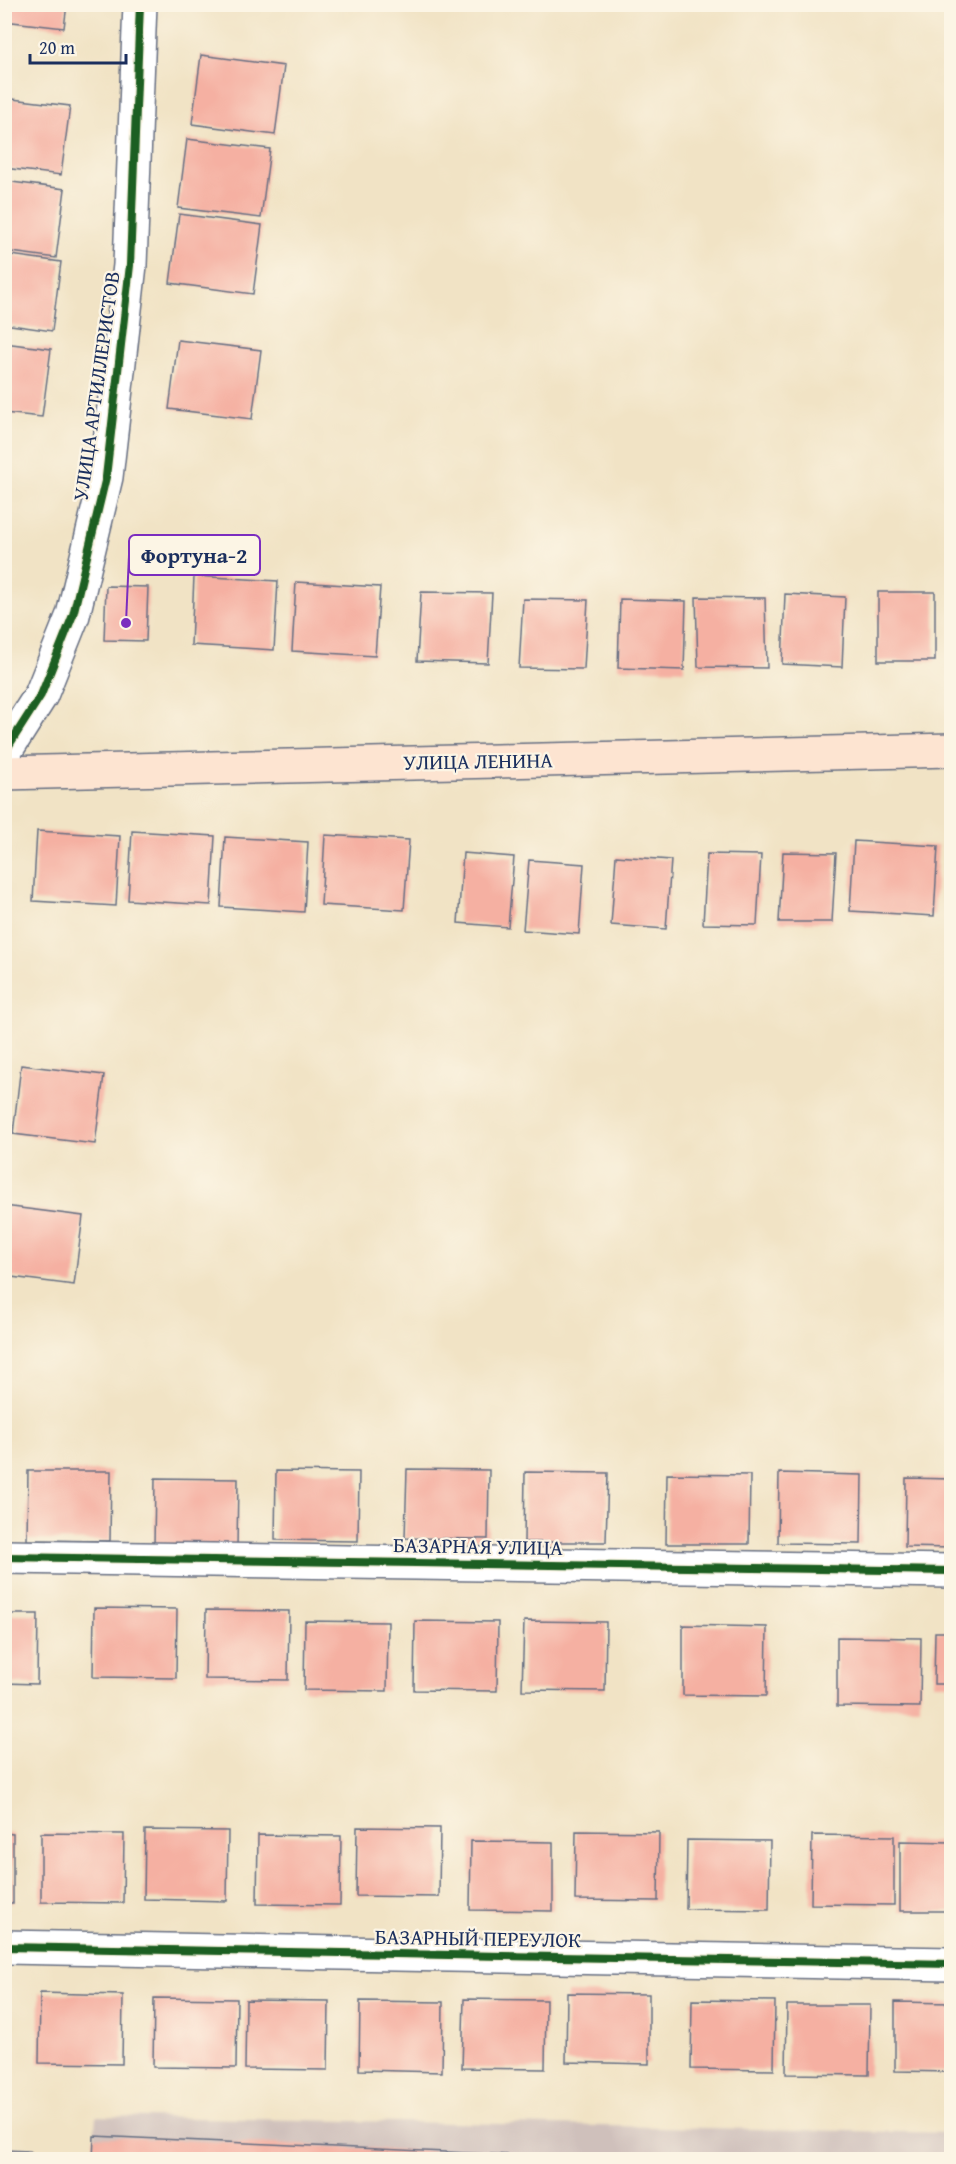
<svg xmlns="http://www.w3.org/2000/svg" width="956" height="2164" viewBox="0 0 956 2164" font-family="'Gentium Book Plus',serif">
  <rect width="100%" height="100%" fill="#fcf5e5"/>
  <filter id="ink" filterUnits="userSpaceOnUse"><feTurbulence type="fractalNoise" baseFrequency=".0167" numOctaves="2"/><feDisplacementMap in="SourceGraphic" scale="12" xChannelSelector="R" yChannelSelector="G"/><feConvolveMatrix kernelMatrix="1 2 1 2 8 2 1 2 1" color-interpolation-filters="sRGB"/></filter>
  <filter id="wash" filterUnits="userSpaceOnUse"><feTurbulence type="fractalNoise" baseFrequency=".008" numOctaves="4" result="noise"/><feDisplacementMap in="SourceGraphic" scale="24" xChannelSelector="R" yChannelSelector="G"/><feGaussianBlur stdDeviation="1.35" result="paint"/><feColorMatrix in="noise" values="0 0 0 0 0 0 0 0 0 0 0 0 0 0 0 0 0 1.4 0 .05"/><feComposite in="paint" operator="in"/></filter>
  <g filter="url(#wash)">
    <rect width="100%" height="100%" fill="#f1e3c5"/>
    <!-- industrial -->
    <path fill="#cfc0bb" d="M96,2116L952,2133L951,2160H93Z"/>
    <g id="blocks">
      <!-- building -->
      <path fill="#f5b0a2" d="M4,4H67L64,28L4,21Z
        M201,55L284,66L275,135L192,124Z
        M4,98L70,106L61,175L4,168Z
        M187,139L270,149L261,218L178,208Z
        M4,181L65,189L56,258L4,251Z
        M179,214L262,225L253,294L170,283Z
        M4,254L61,262L52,331L4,324Z
        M178,340L261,350L252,419L169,409Z
        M4,343L51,349L42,417L4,413Z
        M194,576L278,581L274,650L191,645Z
        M296,582L380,587L375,656L292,651Z
        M106,586L148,587L146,641L104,640Z
        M421,592L492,593L488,663L417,661Z
        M878,592H935V661H878Z
        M785,594L845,597L842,667L782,664Z
        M696,597L765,598L767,668L698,667Z
        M523,599L588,600L584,669L519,668Z
        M620,599L686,601L684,670L618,668Z
        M37,831L120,836L116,906L33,901Z
        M132,831L215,836L211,905L128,900Z
        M325,835L409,840L404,910L321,905Z
        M225,837L308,842L304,912L221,907Z
        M854,841L938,846L934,916L850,911Z
        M783,852L836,853L832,922H779Z
        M463,853L514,857L508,927L458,923Z
        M707,854L761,855L757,925L703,924Z
        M616,856L671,860L666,929L611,925Z
        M529,860L584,864L579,934L523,930Z
        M21,1065L104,1075L95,1144L13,1134Z
        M4,1206L83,1216L74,1285L4,1276Z
        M407,1469L489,1470L488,1539L405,1538Z
        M28,1471H111L110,1541L27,1540Z
        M276,1471L359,1472L358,1541L275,1540Z
        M525,1472L608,1473L606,1542H524Z
        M779,1473L862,1475L861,1544L778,1543Z
        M667,1474L750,1475L749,1544H666Z
        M155,1478L238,1479L237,1549L154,1547Z
        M906,1478L952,1479V1548L905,1547Z
        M94,1608L177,1609L176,1678L93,1677Z
        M206,1610L289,1611L288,1680L205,1679Z
        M4,1614H38L37,1684L4,1683Z
        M305,1621L388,1622L387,1691L304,1690Z
        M415,1621L498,1622L497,1691L414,1690Z
        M524,1621L606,1622L605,1691L522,1690Z
        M683,1625L767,1627L766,1696L683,1695Z
        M935,1632H952V1684H934Z
        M837,1637L921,1638L920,1707L837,1706Z
        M357,1827L440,1828L439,1897L356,1896Z
        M145,1830L228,1831L227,1901L144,1899Z
        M576,1831L659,1832L658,1901L575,1900Z
        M4,1833L13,1834V1903H4Z
        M41,1833L124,1834L123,1903L41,1902Z
        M258,1835L341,1836L340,1905L257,1904Z
        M812,1835L894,1836V1905L811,1904Z
        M687,1840L770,1841L769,1910L686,1909Z
        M471,1841L553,1842V1911L470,1910Z
        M900,1841L952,1842V1911H900Z
        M40,1993L123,1995L122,2064L39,2063Z
        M567,1993L649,1994V2064L566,2062Z
        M154,1998L237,1999L236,2068L153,2067Z
        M464,1999L546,2000L545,2069L462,2068Z
        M246,2000L329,2001L328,2070L245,2069Z
        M692,2000L775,2001L774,2070L691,2069Z
        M360,2001L443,2002L442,2072L359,2070Z
        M895,2002L952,2003V2072L895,2071Z
        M787,2005H870L869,2075L786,2074Z
        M94,2136L577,2158V2160H93Z
        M4,2150L30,2151L38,2160H4Z"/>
    </g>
  </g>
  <g filter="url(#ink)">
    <use href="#blocks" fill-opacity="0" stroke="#666e82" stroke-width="1.5"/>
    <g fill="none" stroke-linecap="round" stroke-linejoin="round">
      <defs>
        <path id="minor" d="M4,753L41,695L73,615L106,477L130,265L140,4
          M4,1557L952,1571
          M4,1947L952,1964"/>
        <path id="secondary" d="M4,773L952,750"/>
      </defs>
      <!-- minor casing -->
      <use href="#minor" stroke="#666e82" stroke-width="36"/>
      <!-- secondary casing -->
      <use href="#secondary" stroke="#666e82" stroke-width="36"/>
      <!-- minor -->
      <use href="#minor" stroke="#fff" stroke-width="33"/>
      <!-- secondary -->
      <use href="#secondary" stroke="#fde4d1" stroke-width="33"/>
      <defs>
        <path id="cycleway" d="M4,753L41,695L73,615L106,477L130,265L140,4
          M4,1557L952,1571
          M4,1947L952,1964"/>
      </defs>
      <!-- cycleway casing -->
      <use href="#cycleway" stroke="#fcf5e5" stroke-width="11"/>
      <!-- cycleway -->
      <use href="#cycleway" stroke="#1b5e20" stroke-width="8"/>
    </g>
  </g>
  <g text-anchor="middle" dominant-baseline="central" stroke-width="4.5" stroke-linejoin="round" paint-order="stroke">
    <!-- street labels -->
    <g font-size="21" fill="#1b2f5e" stroke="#fcf5e5">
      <text transform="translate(96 386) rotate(-82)">УЛИЦА АРТИЛЛЕРИСТОВ</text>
      <text transform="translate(478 761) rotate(-1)">УЛИЦА ЛЕНИНА</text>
      <text transform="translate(478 1546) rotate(1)">БАЗАРНАЯ УЛИЦА</text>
      <text transform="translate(478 1938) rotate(1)">БАЗАРНЫЙ ПЕРЕУЛОК</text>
    </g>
  </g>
  <!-- callouts -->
  <path fill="none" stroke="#7b2cbf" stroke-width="2" d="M126 623L129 555"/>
  <circle fill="#7b2cbf" stroke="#fcf5e5" stroke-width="2" cx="126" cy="623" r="6"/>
  <rect fill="#fcf5e5" stroke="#7b2cbf" stroke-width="2" x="129" y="535" width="131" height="40" rx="6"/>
  <g font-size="22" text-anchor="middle" font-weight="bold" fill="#1b2f5e">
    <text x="194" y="563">Фортуна-2</text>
  </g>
  <!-- margin -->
  <rect width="956" height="2164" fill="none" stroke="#fcf5e5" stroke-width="24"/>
  <!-- scale -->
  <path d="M30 54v9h96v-9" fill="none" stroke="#1b2f5e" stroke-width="3"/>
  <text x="39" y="54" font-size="18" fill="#1b2f5e" stroke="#fcf5e5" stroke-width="4.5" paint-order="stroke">20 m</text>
</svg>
